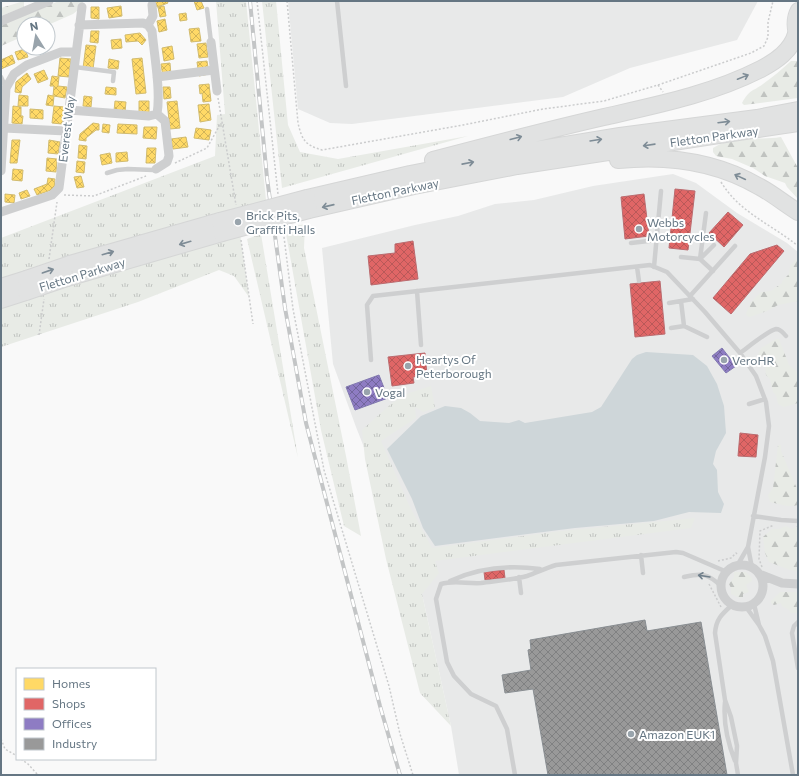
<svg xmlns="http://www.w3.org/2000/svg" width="799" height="776" viewBox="0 0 799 776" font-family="Commissioner,sans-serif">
  <defs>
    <pattern id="grass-tufts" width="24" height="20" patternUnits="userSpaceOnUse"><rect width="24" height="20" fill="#e8ebe6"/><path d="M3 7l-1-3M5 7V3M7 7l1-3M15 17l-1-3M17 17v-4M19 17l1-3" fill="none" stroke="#c0c3c0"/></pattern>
    <pattern id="forest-firs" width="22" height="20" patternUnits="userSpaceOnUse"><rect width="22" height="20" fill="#e8ebe6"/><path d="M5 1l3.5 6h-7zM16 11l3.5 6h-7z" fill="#c0c3c0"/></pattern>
    <pattern id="homes-cross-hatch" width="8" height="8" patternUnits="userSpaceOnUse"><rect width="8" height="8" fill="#ffd966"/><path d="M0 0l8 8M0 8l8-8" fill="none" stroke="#d2b559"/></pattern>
    <pattern id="shops-cross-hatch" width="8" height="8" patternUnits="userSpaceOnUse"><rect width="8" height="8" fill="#e06666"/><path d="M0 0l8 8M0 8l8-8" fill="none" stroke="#b95959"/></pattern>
    <pattern id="offices-cross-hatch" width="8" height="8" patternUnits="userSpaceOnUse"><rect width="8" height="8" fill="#8e7cc3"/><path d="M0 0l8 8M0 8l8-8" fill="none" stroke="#72669c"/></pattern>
    <pattern id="industry-cross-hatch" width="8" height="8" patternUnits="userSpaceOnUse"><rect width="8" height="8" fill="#999"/><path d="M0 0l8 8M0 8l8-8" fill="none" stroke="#808182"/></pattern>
  </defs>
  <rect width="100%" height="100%" fill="#f9f9f9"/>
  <!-- built -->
  <path fill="#e8e9e9" d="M288,1H758L737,40L630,68L563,97L352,124L330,123L298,109Z
    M673,174L696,183L737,213L787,243L798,252V775H459L451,726L422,594L356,427L333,364L322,248L415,225L458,216L495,204L534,200L593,186Z"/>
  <!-- grass -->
  <path fill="url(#grass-tufts)" d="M216,1H246L266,200L52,261L1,279V238L215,156L217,115L225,114Z
    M262,1H276L288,125L300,152L338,159L468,136L282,188Z
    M305,224L304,248L346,456L361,536L344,526L321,430L285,228Z
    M240,233L249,297L234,276L219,270L138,302L1,347V305Z
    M261,234L298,458L247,239Z
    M431,386L435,408L423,412L415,407L416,418L381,441L409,505L432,548L561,531L695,518L691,528L435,561L439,573L422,594L451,726L420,693L386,559L365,459L362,430L392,403L409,393Z"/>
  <!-- forest -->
  <path fill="url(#forest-firs)" d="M24,1V7L1,16V8Z
    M59,1H83L82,7L73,14L48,25V24H24V36L1,46V25Z
    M791,61H798V98L744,105L742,103C750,89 752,92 763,84C773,77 782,69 791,61Z
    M781,137L798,168V199L787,187L785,183L765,176L753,168L732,159L716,156L713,152V148C735,134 756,141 781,137Z
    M797,258L798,301L778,305L767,311L750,317L747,316L746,313L750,306V303L761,292L771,291L782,283V281L789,274L790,266Z
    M776,339H779L789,365L798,373V403L784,407L778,404L776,395L773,392L770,379L766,375L765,367L758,354L761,348Z
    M778,445H781V451L798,491V505C788,508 780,504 770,502L768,495L773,488Z
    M786,526L792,529L798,526V571L790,570L769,562L765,553L763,537L772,529H779Z
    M734,572H746L752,578V581L746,585L749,592L743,594V597L740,598L731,594V588L729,584L734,577Z
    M780,592H798V613H791L789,610L782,606L781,603L774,605L771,603V601Z"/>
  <!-- water -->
  <path fill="#ced6d9" d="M646,352L693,355L707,366L717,384L724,406L726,433L716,451L713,464L717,470L718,492L724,504L721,513L689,512L654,521L575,528L435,546L423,528L412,499L387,449L421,416L445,406L461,408L470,413L480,421L509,423L519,420L525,423L592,412L601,407L632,359L637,355Z"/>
  <!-- homes -->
  <path fill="url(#homes-cross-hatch)" stroke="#d1bb6f" d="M154,1H167L168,3L157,7Z
    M194,1H201L204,8L197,10Z
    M121,6L122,16L109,18L107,8Z
    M164,6L166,16L160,17L158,7Z
    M91,7H99V19L91,18Z
    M186,13L187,20L180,21L179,14Z
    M165,19L167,30L159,32L157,21Z
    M199,28L201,41L191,42L189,29Z
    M91,31H99L98,43L90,42Z
    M140,33L146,40L142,45L138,41L126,42L125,35Z
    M121,39L122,48L112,49L111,40Z
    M206,43L208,57L199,58L197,44Z
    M86,45L96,46L93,69L83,68Z
    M172,46L174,59L164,61L162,48Z
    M27,48H42L30,53Z
    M25,49L28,57L18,60L15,52Z
    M12,55L15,63L1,69V60Z
    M60,58L71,59L69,77L58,76Z
    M142,58L146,93L136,94L132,59Z
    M109,59L119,61L118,69L108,68Z
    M207,61L209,74L199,76L197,62Z
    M170,63L171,76L163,77L161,64Z
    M44,70L48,79L38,83L34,74Z
    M27,73L31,79L22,87L21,93L15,92L16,82Z
    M52,76L59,77L58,86L67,87L65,98L54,96L53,106L46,105L48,95L53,96L54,86H50Z
    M209,84L211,101L203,102L202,93L200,94L199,85Z
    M106,87L116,88V95L105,94Z
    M163,87H170L171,98L164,99Z
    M19,95L28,96V106H18Z
    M84,96L92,97L91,107L83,106Z
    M115,101L126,102L125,112L114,111Z
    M139,101H149V114H139Z
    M177,101L180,128L170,129L167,102Z
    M209,104L211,120L200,122L198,105Z
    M13,106L21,107V116H23L22,124L12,123Z
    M54,106L64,107L62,124L52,123Z
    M30,109L43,110V119L30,118Z
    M93,123L99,124V130H96L86,138V141L79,140L80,134Z
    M103,124L110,125L109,133L102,132Z
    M118,124L137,125V134L117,133Z
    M144,127H157L156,139L143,138Z
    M196,128L211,130L209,140L194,138Z
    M186,137L188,147L173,149L171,139Z
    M12,140H20L17,163H10Z
    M49,140L60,142L58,154L48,153Z
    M79,145L87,146L86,159L78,158Z
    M147,148H156L155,163H146Z
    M127,152L128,161L116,162V153Z
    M110,153L112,163L102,165L100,155Z
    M47,158L57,159L56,172L46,171Z
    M77,161L85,162L84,173L76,172Z
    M13,169L23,170L22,181L12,180Z
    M81,176L84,187L77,188L74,177Z
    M48,178L55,179L54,189L37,195L34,189L47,184Z
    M27,190L30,196L21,199L19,193Z
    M5,194L15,195L14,203L5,202Z"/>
  <!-- shops -->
  <path fill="url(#shops-cross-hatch)" stroke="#bb6b6f" d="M675,189L695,191L688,250L669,248Z
    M644,194L649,236L625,239L621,197Z
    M728,212L743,225L724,247L709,233Z
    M413,241L418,279L371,285L368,256L395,253V244Z
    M777,245L784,251L731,314L713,298L750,254Z
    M660,281L665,334L635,337L630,284Z
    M425,353L427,375L413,377L414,383L392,386L388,357Z
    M740,433L758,435L756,457L738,456Z
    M504,570L505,578L485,580L484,572Z"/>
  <!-- offices -->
  <path fill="url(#offices-cross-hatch)" stroke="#827ab0" d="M722,348L736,366L726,373L712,356Z
    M379,375L388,398L355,410L346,387Z"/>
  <!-- industry -->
  <path fill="url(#industry-cross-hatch)" stroke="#898e92" d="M645,620L647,631L701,622L727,775H548L533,689L505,693L502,675L531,670L528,650L531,649L530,640Z"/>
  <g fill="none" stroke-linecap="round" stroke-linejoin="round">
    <defs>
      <path id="primary" d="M798,10C793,19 794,30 798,39"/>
      <path id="highway" d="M433,160C490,145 547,130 604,117C657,105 712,94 761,69C776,61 791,51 796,34
        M618,160C667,155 716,161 760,187C773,194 785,204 798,212
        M307,198L410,174L517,153L620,136L757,118L798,110
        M309,210L414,186L517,166L798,123
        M70,264L220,221
        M67,278L222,233
        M1,287L26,279
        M1,300L26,292"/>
    </defs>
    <!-- primary casing -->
    <use href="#primary" stroke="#d5d6d7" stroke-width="16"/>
    <!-- highway casing -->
    <use href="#highway" stroke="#d5d6d6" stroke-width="18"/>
    <!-- path -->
    <path stroke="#cbcccd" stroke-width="1.5" stroke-dasharray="2 2" stroke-linecap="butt" d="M257,1L278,194
      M287,1L298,123C302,140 305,145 322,150L463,125L543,109L604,101L658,85L751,53L764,46L768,37V22L773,1
      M658,85L663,92
      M218,98L236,205
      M175,163L207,148L221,123
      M721,182C740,213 771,224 798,246
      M64,195L94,196L146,176
      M283,229L293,309L324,470L389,686L400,734L413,775
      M241,240L253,324
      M49,259L57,202
      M39,335L44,299
      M718,561L731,558L736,553L737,554
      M762,567L759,559L760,531L774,525
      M709,584L721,607
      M1,739L5,749L17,756
      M21,759L28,764L38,775"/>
    <!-- lane -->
    <path stroke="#cecfd0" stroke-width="4.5" d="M337,1L346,86
      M207,9L211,42
      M75,67L114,72L113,81
      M1,77L6,88
      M107,173L117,170L128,169L153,170L156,169
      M631,243L657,240
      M681,257L700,259L713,271
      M700,259L706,213
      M700,259L714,245
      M637,267L639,281
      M654,267L661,191
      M417,291L421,345
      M690,296L735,246
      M681,301L684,326
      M669,303L693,299
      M671,328L684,326L707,337
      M740,353C747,348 769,330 776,329C781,329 783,333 786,336
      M371,360L367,305L373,296L650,265L667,272L705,312L740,353L756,376L766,402L769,426L765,457L748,547L737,566
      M749,404L765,399
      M753,516L781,520L798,521
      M748,547L752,568
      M641,555L643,573
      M519,577L521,593
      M684,577C702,573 707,573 721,586
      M450,581C478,568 510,565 540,569
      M732,605C722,614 716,619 715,633L725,700L731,717L737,746L736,763L738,775
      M746,607L759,625L754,604
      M798,622L794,626L792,633L798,668
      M759,625L765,636L773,661L793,775
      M725,702C723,723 727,741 735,761
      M515,775L507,729L496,706L471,694L454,676L447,662L436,599L441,584C454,580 468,584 481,583C496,581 512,580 527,576C536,573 546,568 556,565L676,552L683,553L727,572"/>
    <!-- street -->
    <path stroke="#cecfd0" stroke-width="9" d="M1,21L49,1
      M79,25L143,23L148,25L152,31C154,54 161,91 157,114
      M148,25L153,16L152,5
      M211,42L217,91
      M157,77L214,70
      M69,110L149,116L157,114
      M4,128L66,131
      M156,169L167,162L169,156L165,121L157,114
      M1,171L6,88L14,74L27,65L61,52H76
      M1,212L52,195L59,188L82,7
      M721 586a21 21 0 1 1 42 0a21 21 0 1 1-42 0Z
      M759,574L782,583L798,584"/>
    <!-- primary -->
    <use href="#primary" stroke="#e1e2e2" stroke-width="14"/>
    <!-- highway -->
    <use href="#highway" stroke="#e1e2e2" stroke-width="16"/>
    <defs>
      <path id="rail" d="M250,1L267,178L285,308L306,423L380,706L400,775"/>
    </defs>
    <!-- rail casing -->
    <use href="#rail" stroke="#c3c5c6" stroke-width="4"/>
    <!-- rail -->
    <use href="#rail" stroke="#fff" stroke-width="2.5" stroke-dasharray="8" stroke-linecap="butt"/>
    <defs>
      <path id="highway-bridge" d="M220,221L307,198
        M222,233L309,210
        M26,279L70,264
        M26,292L67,278"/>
    </defs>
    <!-- highway-bridge casing -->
    <use href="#highway-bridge" stroke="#d5d6d6" stroke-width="18" stroke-linecap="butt"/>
    <!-- highway-bridge -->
    <use href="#highway-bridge" stroke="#e1e2e2" stroke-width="16"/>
  </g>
  <!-- one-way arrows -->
  <defs><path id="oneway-shaft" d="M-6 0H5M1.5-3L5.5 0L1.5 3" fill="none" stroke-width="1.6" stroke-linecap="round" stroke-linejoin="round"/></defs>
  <g stroke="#7e8c96">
    <use href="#oneway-shaft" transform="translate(743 77) rotate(-22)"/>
    <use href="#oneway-shaft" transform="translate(724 122) rotate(-7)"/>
    <use href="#oneway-shaft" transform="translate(516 138) rotate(-15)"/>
    <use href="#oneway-shaft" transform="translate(596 140) rotate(-9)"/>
    <use href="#oneway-shaft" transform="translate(649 145) rotate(172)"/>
    <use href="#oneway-shaft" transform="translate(468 163) rotate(-11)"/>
    <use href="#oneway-shaft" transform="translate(740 177) rotate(-155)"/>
    <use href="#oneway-shaft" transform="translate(328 206) rotate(167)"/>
    <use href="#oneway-shaft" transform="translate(185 243) rotate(164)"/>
    <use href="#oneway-shaft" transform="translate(108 253) rotate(-16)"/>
    <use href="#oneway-shaft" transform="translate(48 271) rotate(-19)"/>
  </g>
  <use stroke="#707f8b" href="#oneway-shaft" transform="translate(704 576) rotate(-171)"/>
  <!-- markers -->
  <g fill="#99a4ac" stroke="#fff" stroke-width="1.5">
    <circle cx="238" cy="222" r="4"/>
    <circle cx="639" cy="229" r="4"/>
    <circle cx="724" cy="360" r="4"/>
    <circle cx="408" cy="366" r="4"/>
    <circle cx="367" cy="392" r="4"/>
    <circle cx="631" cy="734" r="4"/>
  </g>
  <g text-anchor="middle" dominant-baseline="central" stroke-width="4" stroke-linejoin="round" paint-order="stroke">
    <!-- street labels -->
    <g font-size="12" fill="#657683" stroke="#fff">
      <text transform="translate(66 129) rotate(-83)">Everest Way</text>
      <text transform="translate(714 136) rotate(-8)">Fletton Parkway</text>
      <text transform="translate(395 191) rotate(-12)">Fletton Parkway</text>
      <text transform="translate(82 274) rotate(-17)">Fletton Parkway</text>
    </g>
    <!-- poi labels -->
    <g font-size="12" fill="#657683" stroke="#fff" text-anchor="start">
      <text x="246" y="215">Brick Pits,<tspan x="246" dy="14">Graffiti Halls</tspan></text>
      <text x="647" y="222">Webbs<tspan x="647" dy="14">Motorcycles</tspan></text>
      <text x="416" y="359">Heartys Of<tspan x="416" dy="14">Peterborough</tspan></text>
      <text x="732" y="360">VeroHR</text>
      <text x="375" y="392">Vogal</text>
      <text x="639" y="734">Amazon EUK1</text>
    </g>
  </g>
  <!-- border -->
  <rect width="799" height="776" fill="none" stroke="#657683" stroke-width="4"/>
  <!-- legend -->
  <rect x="16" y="668" width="140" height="92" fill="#ffffff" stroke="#c1c8cd"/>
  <rect x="24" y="678" width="20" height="12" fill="#ffd966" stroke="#c1c8cd"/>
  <text x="52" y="688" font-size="12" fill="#657683">Homes</text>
  <rect x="24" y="698" width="20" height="12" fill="#e06666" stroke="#c1c8cd"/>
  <text x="52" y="708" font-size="12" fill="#657683">Shops</text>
  <rect x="24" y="718" width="20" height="12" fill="#8e7cc3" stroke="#c1c8cd"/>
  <text x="52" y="728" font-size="12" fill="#657683">Offices</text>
  <rect x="24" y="738" width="20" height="12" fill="#999999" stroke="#c1c8cd"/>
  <text x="52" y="748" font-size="12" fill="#657683">Industry</text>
  <!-- north arrow -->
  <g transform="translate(36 36) rotate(349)"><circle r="19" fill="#ffffff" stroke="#c1c8cd"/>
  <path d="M0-3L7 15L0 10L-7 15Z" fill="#99a4ac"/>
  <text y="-6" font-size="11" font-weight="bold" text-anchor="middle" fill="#657683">N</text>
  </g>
</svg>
